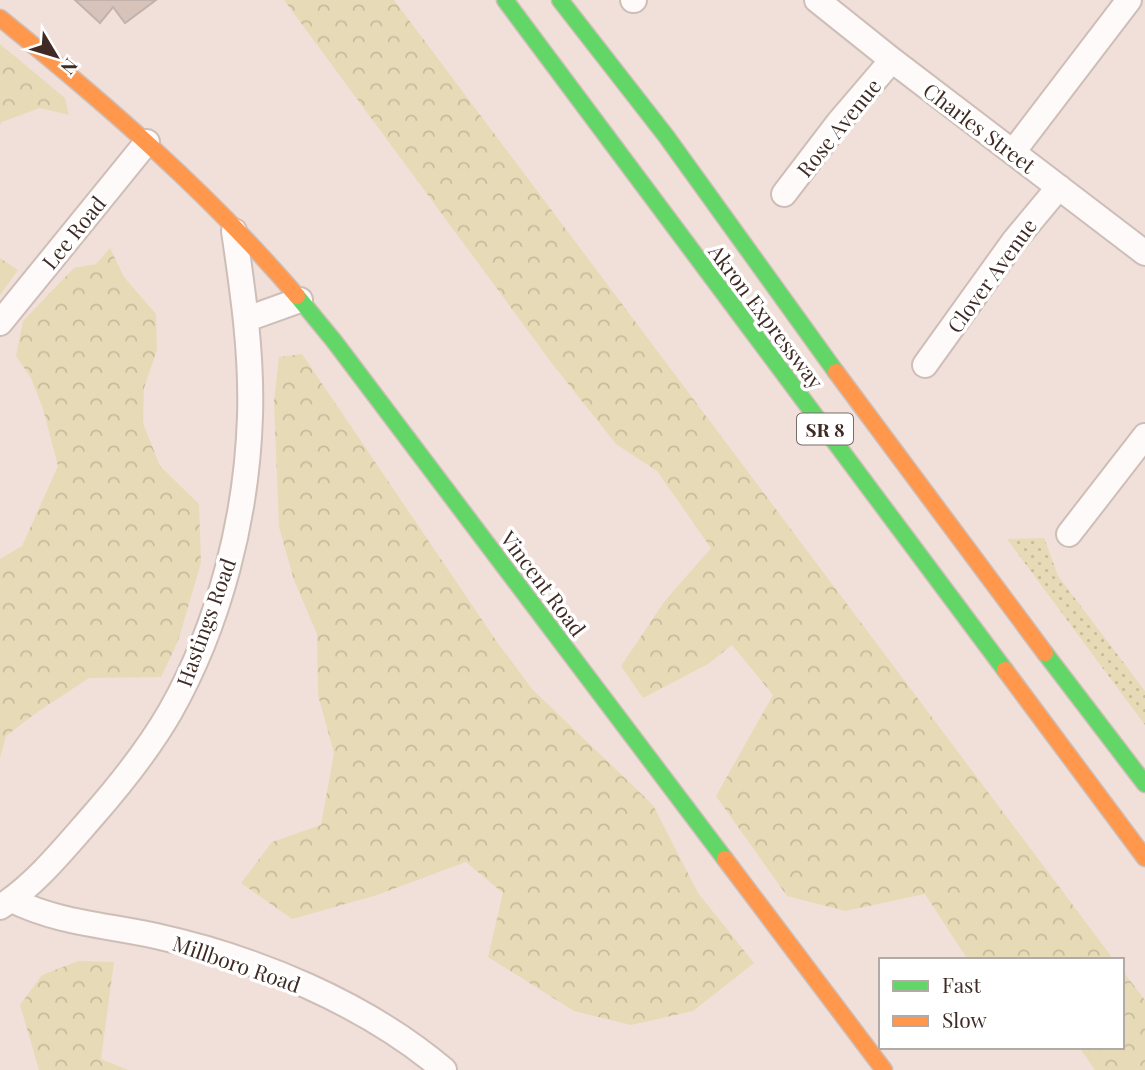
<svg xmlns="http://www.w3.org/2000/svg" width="1145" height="1070" viewBox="0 0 1145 1070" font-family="'Playfair Display',serif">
  <defs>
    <pattern id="grass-dots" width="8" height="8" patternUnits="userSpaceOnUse" patternTransform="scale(1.75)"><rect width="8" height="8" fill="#e6dbb6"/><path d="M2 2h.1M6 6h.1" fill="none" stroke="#c6bc9c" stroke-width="1.8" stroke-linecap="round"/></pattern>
    <pattern id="forest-crowns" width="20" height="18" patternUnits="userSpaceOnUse" patternTransform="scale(1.75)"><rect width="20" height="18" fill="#e6dbb6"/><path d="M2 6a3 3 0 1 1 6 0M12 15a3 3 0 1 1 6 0" fill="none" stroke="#c6bc9c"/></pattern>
  </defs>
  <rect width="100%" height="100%" fill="#f0e0d9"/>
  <!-- grass -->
  <path fill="url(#grass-dots)" d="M1044,538L1058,576L1145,691V725L1007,539Z"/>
  <!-- forest -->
  <path fill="url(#forest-crowns)" d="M284,0H394L1114,960H968L925,894L845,911L787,896L716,796L773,695L732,645L708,664L643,698L621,666L664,602L711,548L657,471L616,444L554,366Z
    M0,44L65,98L69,115L40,108L2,122L0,125Z
    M110,248L124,277L156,314L157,350L144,388L143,423L160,466L199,504L201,563L178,641L161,677L89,678L36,713L6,736L0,758V559L22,546L58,466L43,409L31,378L16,356L23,321L74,268L96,264Z
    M0,258L18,270L0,295Z
    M302,354L495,639L532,689L653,805L698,893L754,963L693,1011L631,1025L574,1011L488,957L503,893L466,862L374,896L292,919L241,883L272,842L321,825L334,753L318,695L317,634L294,580L279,527L274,401L279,357Z
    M78,961L114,962L101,1059L128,1070H39L20,1005L42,975Z
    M1122,970L1145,1000V1070H1095L1079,1047H1122Z"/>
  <!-- building -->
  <path fill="#d7c3ba" stroke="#c3b2ac" stroke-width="2" d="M75,0H156L125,23L113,7L100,23Z"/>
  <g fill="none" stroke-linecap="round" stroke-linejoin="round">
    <defs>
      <path id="street" d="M633,0H634
        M817,0L892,60L1145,253
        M1013,152L1129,0
        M784,194L839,122L892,60
        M247,319L300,300
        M0,323L147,142
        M925,365L1014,241L1059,187
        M1069,534L1145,436
        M12,900C58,923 107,925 156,936C256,958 365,1003 444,1070
        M0,907C33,887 65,848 91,818C120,785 148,750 170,712C220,624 247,516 250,416C252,354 243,292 234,231"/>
      <path id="fast" d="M505,0L1005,670
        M560,0L666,136L836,372
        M297,296L334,341L725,859
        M1045,653L1145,784"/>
      <path id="slow" d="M0,18C105,103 209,193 297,296
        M836,372L1045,653
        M1005,670L1145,858
        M725,859L884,1070"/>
    </defs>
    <!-- street casing -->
    <use href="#street" stroke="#cebeb7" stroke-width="28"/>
    <!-- fast casing -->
    <use href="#fast" stroke="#cebeb7" stroke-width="19"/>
    <!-- slow casing -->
    <use href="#slow" stroke="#cebeb7" stroke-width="19"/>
    <!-- street -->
    <use href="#street" stroke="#fdfaf9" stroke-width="24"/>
    <!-- fast -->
    <use href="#fast" stroke="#63d668" stroke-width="16"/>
    <!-- slow -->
    <use href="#slow" stroke="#ff974d" stroke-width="16"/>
  </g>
  <g text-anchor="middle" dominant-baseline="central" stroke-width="7" stroke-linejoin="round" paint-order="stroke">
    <!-- shield labels -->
    <rect fill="#fff" stroke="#796b66" stroke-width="2" x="797" y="413.5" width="56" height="31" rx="5"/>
    <g font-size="19" font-weight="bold" fill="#3f2b24">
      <text x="825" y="429">SR 8</text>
    </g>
    <!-- street labels -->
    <g font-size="21" fill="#3f2b24" stroke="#fff">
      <text transform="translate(838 127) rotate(-51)">Rose Avenue</text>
      <text transform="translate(980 127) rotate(37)">Charles Street</text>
      <text transform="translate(73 232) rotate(-51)">Lee Road</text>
      <text transform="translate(991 275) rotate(-54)">Clover Avenue</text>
      <text transform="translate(767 316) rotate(53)">Akron Expressway</text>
      <text transform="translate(544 583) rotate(53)">Vincent Road</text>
      <text transform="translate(205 622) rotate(-70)">Hastings Road</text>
      <text transform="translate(237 963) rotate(19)">Millboro Road</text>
    </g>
  </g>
  <!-- legend -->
  <rect x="879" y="958" width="245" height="91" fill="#ffffff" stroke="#b2aaa7" stroke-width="2"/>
  <rect x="893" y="981" width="35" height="10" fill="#63d668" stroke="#b2aaa7" stroke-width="2"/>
  <text x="942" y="993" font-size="21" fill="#3f2b24">Fast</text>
  <rect x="893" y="1016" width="35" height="10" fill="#ff974d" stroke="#b2aaa7" stroke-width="2"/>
  <text x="942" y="1028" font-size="21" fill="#3f2b24">Slow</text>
  <!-- north arrow -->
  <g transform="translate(56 56) rotate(128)" stroke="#ffffff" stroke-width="5" paint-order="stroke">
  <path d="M0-5L12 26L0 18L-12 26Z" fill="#3f2b24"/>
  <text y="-10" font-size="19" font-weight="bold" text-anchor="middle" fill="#3f2b24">N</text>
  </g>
</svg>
